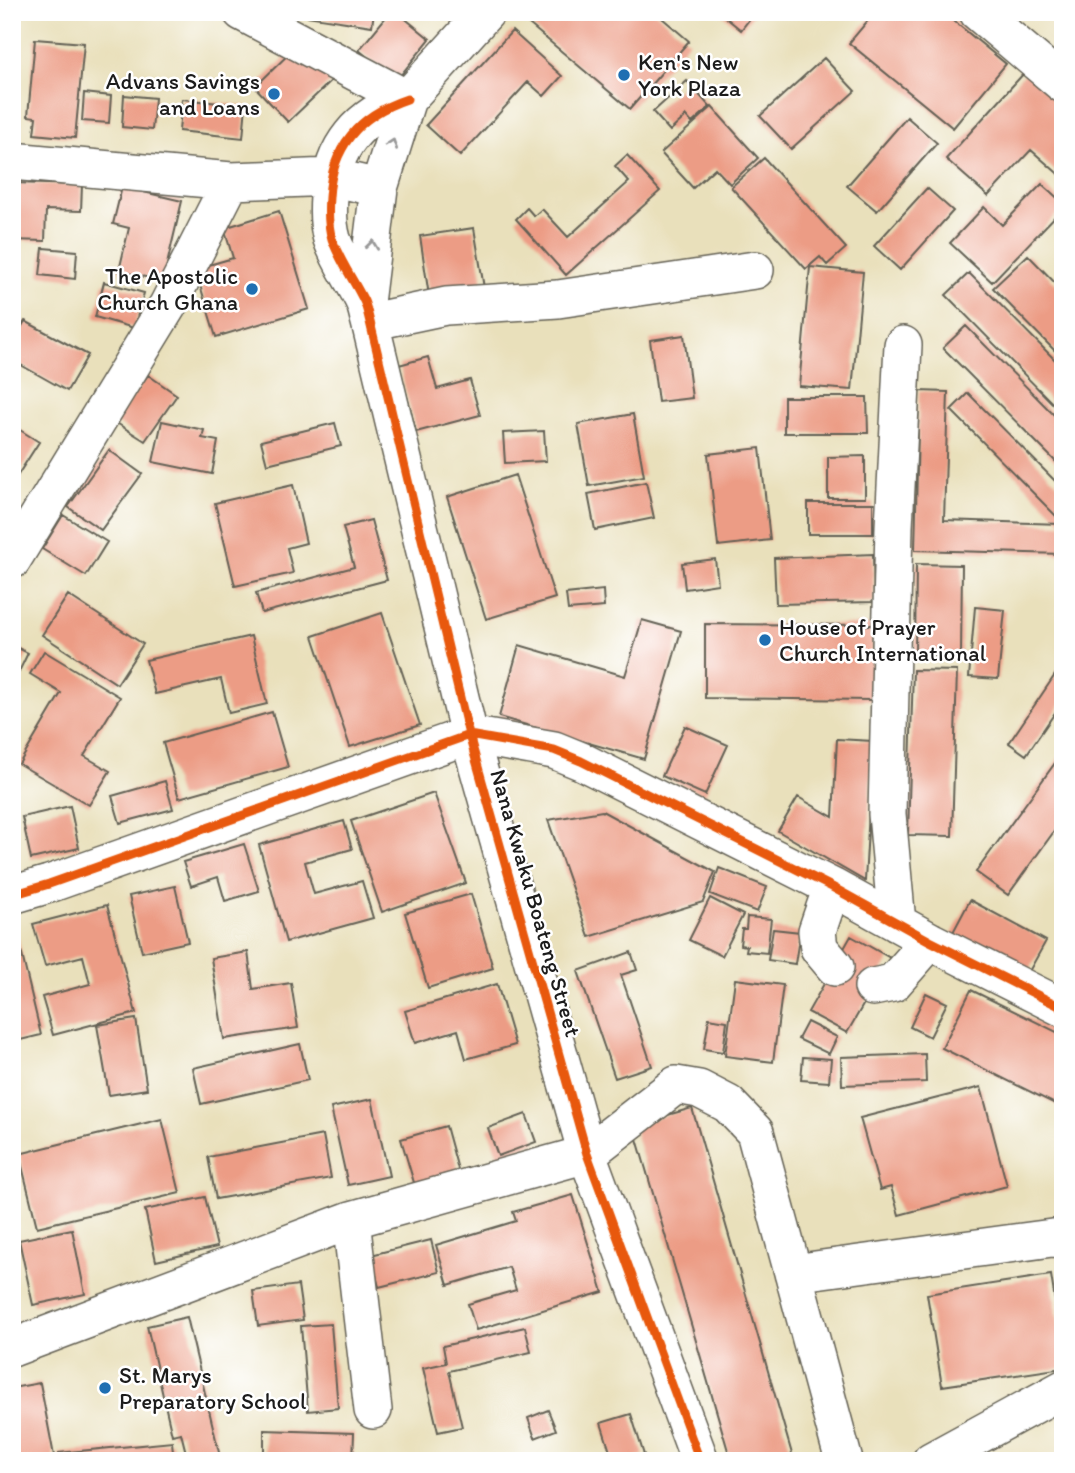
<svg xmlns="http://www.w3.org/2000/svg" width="1075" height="1473" viewBox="0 0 1075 1473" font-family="Itim,sans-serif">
  <rect width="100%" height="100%" fill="#fff"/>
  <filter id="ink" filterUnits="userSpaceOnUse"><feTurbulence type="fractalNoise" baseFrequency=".0143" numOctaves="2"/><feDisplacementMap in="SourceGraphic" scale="14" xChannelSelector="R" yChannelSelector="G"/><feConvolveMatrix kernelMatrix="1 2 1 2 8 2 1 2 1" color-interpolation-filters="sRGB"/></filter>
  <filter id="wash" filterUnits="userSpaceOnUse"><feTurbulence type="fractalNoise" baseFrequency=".00686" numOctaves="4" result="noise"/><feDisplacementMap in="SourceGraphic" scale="28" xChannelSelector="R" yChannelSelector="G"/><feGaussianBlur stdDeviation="1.57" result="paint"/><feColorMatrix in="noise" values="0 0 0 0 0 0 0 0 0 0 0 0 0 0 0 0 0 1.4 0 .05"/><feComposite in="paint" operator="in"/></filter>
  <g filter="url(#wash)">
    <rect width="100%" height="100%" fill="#e9e0bb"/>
    <g id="blocks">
      <!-- building -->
      <path fill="#ec9c85" d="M294,12H374L372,26L294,14Z
        M390,12H397L430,39L396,81L359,50Z
        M529,12H655L689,41L630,109L523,19Z
        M719,12H755L741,30Z
        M875,12H943L1006,64L953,128L849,43Z
        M512,31L562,76L544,96L528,82L460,156L426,125Z
        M35,39L84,43L75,138L34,134L36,117L28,116Z
        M300,43L334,78L288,122L255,87Z
        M824,58L855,91L791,149L760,116Z
        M1025,72L1063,105V178L1031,150L988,196L946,159Z
        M687,81L710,107L692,123L686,116L670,131L653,112Z
        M84,93L111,96L109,123L82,121Z
        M124,95L155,98L152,130L122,127Z
        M182,99L246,106L243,138L179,131Z
        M712,107L758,158L730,184L715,168L693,188L661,153Z
        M907,117L937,143L877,211L847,186Z
        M627,155L660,191L566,275L516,219L527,208L534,216L542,209L568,237L629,182L615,166Z
        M764,158L846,248L827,265L820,257L806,269L731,187Z
        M12,183L82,185L81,211L46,210L45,241L12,240Z
        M1042,184L1063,203V208L992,282L950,243L984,207L1002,225Z
        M122,187L182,201L163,281L119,271L129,228L113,224Z
        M927,188L953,211L900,270L874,246Z
        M279,211L309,309L216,337L195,269L233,258L224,228Z
        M474,228L484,288L429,296L420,236Z
        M43,248L77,251L75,279L40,275Z
        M1028,255L1063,291V359L993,288Z
        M810,267L863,272L852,390L799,386Z
        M969,273L1063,368V414L946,295Z
        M104,282L144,293L134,328L95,317Z
        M25,321L88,355L67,391L12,360V343Z
        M966,326L1063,424V469L943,348Z
        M684,335L692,398L658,402L650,340Z
        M428,357L437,389L470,380L480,415L416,432L399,365Z
        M148,375L177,395L145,441L115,422Z
        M919,391L948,392L944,520L1061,524L1063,525V554L915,550Z
        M968,393L1063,489V523L951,410Z
        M784,397H867L868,433H784Z
        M633,414L644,476L589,486L578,424Z
        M162,421L204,430L202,438L218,441L212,474L153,462Z
        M335,423L341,446L267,464L261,441Z
        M12,425L39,442L12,484Z
        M544,431L546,461L505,463L503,433Z
        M760,448L770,540L718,546L708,454Z
        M109,450L142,474L101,530L68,507Z
        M865,456V498H828V457Z
        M515,475L555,598L486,619L447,497Z
        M646,482L654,518L595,530L588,494Z
        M293,485L306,543L287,548L293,573L235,586L215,503Z
        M808,503H873V534H808Z
        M63,515L107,542L86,576L42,549Z
        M371,520L387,580L262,613L256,593L354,567L343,527Z
        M873,554L874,602L776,604L774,558Z
        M715,559L718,584L685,589L682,563Z
        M916,564L962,565L961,656H915Z
        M603,590L604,607L568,610L566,594Z
        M68,595L143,644L117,684L42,635Z
        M975,607L1005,610L998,679L969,677Z
        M382,613L420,725L350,747L313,636Z
        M642,620L681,631L644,759L499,717L519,645L625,676Z
        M705,624L873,625L872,700L705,698Z
        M251,636L267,704L229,713L221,679L155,694L146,660Z
        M12,645L28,653L12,686Z
        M44,651L120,697L84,756L110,771L89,805L19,764L61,693L30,674Z
        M1063,663V701L1026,755L1009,743Z
        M913,670L957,671L952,836L908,835Z
        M272,712L288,767L179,798L163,743Z
        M685,726L728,745L705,795L662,776Z
        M837,739L873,741L865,881L778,831L798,797L833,817Z
        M1063,752V819L1008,895L976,872Z
        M165,781L173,809L120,823L112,796Z
        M434,793L466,883L382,912L351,821Z
        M70,806L79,848L31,859L22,817Z
        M602,811L715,872L703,902L589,937L548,820Z
        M344,821L352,849L305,862L314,894L362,881L373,918L286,942L259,845Z
        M12,837L19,854L12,856Z
        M244,844L259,891L225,901L218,877L191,886L183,862Z
        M719,868L767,887L757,912L710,894Z
        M175,886L188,942L142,952L129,896Z
        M471,894L493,968L428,988L405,913Z
        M710,898L743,915L722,956L689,940Z
        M970,900L1046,941L1027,975L952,934Z
        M107,905L136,1013L53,1035L42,997L90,984L83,956L45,966L33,924Z
        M747,917L771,919L767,953L746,951L747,946L740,945L742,929H746Z
        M15,925L41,1035L12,1042V926Z
        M773,929L800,932L795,964L768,960Z
        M851,936L890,958L847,1033L808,1012Z
        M248,952L253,989L291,983L298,1028L224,1039L211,958Z
        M631,952L637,970L621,975L652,1066L615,1078L578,971Z
        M735,979L783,985L773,1062L725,1056Z
        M497,984L515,1045L466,1059L458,1030L415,1043L405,1011Z
        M971,990L1063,1035V1108L942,1048Z
        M926,993L947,1003L930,1037L910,1027Z
        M709,1018L727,1021L723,1052L704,1049Z
        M136,1019L147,1089L109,1095L97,1025Z
        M807,1022L837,1037L829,1054L798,1039Z
        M300,1044L308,1080L201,1104L193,1068Z
        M925,1054L926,1082L842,1085L841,1057Z
        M803,1057L831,1059L829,1082L801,1080Z
        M981,1087L1007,1186L899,1215L891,1187L880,1190L860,1118Z
        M372,1099L389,1176L348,1185L331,1108Z
        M692,1108L794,1461H731L633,1125Z
        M526,1114L536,1142L498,1156L488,1128Z
        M162,1119L180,1193L37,1227L19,1154Z
        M446,1126L459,1173L415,1186L401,1139Z
        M323,1135L331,1178L216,1199L208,1157Z
        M573,1195L603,1292L476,1330L468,1304L516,1290L509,1267L448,1285L436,1245L516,1221L513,1212Z
        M205,1197L217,1247L156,1261L145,1210Z
        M72,1229L85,1294L33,1305L19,1240Z
        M431,1240L439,1272L379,1287L371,1255Z
        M1051,1275L1063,1351V1368L942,1386L927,1294Z
        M298,1285L303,1320L258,1326L253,1291Z
        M187,1317L221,1461H188L181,1433L172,1435L147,1326Z
        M331,1324L338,1408L308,1411L301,1326Z
        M525,1327L531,1352L449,1371L462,1427L438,1432L423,1368L446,1363L443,1346Z
        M40,1383L55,1461H14L12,1450V1388Z
        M548,1410L556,1430L535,1438L528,1418Z
        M631,1414L644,1455L626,1461H613L601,1423Z
        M264,1430L354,1433L353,1461H264Z
        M172,1442L174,1461H59V1453Z
        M1063,1451V1461H1051Z"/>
    </g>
  </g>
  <g filter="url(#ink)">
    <use href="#blocks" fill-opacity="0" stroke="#646154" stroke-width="2"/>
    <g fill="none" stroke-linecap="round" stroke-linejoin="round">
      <defs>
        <path id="minor" d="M242,12L407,99
          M978,12L1063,84
          M407,99C359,115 332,147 329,197C328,211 328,226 332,239C340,262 354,280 364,301C367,308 368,315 370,322L469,735L587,1154L700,1461
          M12,161L231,181L331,177L379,188
          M365,303L379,188L407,99L486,12
          M370,322L446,306L558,299L755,270
          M12,560L168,305L231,181
          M832,887L817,931L819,948L835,967
          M12,895L49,884L469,735L554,750L581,761L832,887L930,941L1063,1008
          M897,923L887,814L894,527L903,345
          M873,987L893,983L930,941
          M351,1220L373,1410
          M793,1273L1052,1238L1063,1239
          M12,1348L351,1220L587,1154L676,1085L699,1089L728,1104L755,1132L844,1461
          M931,1461L1063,1389"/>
      </defs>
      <!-- minor casing -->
      <use href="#minor" stroke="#646154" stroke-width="40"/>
      <!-- minor -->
      <use href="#minor" stroke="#fff" stroke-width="37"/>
      <defs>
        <path id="cycleway" d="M407,99C359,115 332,147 329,197C328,211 328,226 332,239C340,262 354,280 364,301C367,308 368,315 370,322L469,735L587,1154L700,1461
          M12,895L49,884L469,735L554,750L581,761L832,887L930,941L1063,1008"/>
      </defs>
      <!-- cycleway casing -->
      <use href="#cycleway" stroke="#fff" stroke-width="13"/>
      <!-- cycleway -->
      <use href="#cycleway" stroke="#e8590c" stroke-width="9"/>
    </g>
    <!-- one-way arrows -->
    <defs><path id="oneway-chevron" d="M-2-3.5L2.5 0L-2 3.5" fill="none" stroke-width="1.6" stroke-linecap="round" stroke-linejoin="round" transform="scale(1.75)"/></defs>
    <g stroke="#999">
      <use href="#oneway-chevron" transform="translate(392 144) rotate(-71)"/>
      <use href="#oneway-chevron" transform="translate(372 245) rotate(-83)"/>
    </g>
  </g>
  <!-- markers -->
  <g fill="#1f6fb2" stroke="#fff" stroke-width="2.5">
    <circle cx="624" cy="75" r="7"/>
    <circle cx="274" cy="94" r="7"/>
    <circle cx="252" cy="289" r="7"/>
    <circle cx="765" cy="640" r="7"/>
    <circle cx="105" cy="1388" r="7"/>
  </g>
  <g text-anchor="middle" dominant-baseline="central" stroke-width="5" stroke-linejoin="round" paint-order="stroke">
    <!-- poi labels -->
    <g font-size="23" fill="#1c1c1c" stroke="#fff" text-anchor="start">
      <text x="638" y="62">Ken's New<tspan x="638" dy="26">York Plaza</tspan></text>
      <text x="260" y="81" text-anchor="end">Advans Savings<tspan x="260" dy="26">and Loans</tspan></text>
      <text x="238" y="276" text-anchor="end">The Apostolic<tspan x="238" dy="26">Church Ghana</tspan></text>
      <text x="779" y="627">House of Prayer<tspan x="779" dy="26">Church International</tspan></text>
      <text x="119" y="1375">St. Marys<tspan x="119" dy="26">Preparatory School</tspan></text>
    </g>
    <!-- street labels -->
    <g font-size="23" fill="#1c1c1c" stroke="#fff">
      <text transform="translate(536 903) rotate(74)">Nana Kwaku Boateng Street</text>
    </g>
  </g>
  <!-- margin -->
  <rect width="1075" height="1473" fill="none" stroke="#fff" stroke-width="42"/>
</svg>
